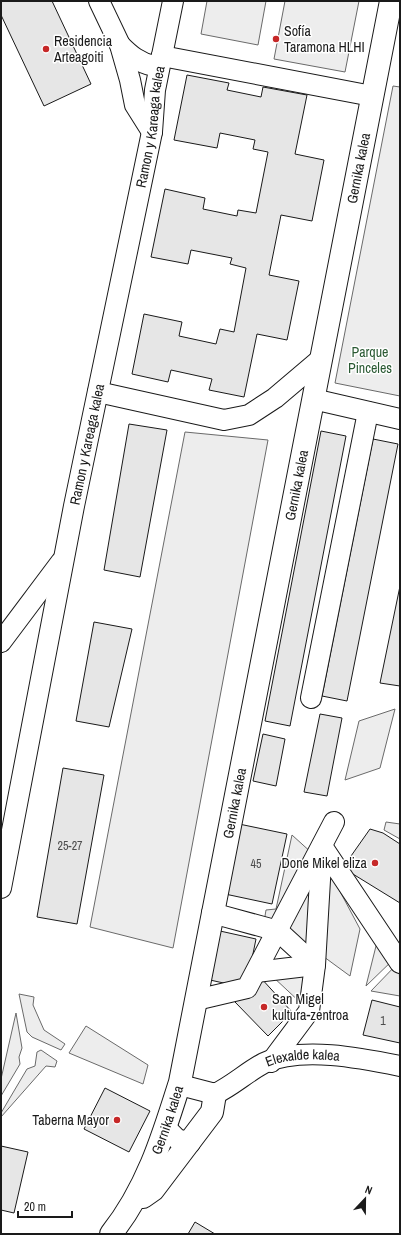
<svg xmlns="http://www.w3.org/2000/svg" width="401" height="1235" viewBox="0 0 401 1235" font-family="'Archivo Narrow',sans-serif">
  <rect width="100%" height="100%" fill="#fff"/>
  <!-- built -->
  <path fill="#ededed" stroke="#6a6a6a" d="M207,1H266L258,45L201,34Z
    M285,1H359L345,72L274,59Z
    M393,86L400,87V396L335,383Z
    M185,432L268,440L173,948L90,927Z
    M395,709L380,768L345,780L359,721Z
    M386,822L400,824V839L384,830Z
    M292,835L313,854L278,927L264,922L266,910L276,909Z
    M327,867L360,929L350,976L320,954Z
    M316,869L308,949L286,930Z
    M379,934L396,957L366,986Z
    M399,962L400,996L371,991Z
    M308,971L303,1005L272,976Z
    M19,994L34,997L33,1005L44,1030L65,1044L61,1050L32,1037L27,1032Z
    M16,1013L22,1048L19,1057L20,1064L1,1096V1079Z
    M86,1026L148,1065L143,1084L69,1053Z
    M41,1050L57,1061L55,1067L46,1066L1,1117V1113L27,1069L35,1066L37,1052Z"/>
  <!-- building -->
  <path fill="#e6e6e6" stroke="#1a1a1a" d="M1,1H52L91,84L44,106L1,15Z
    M187,75L229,83L227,90L261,97L263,87L307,95L295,154L324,160L312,221L281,215L269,275L299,281L287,340L257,334L244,397L209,390L212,379L171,370L168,382L132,374L144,314L182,322L179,336L216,344L220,329L234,332L246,268L230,264L232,258L191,250L188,264L151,257L165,189L205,198L203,209L237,216L238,210L256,213L268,152L253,149L255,140L220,133L217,148L174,140Z
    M129,424L167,430L140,577L104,570Z
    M321,431L346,436L290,726L265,721Z
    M373,439L398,444L347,701L322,696Z
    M400,586V686L380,683Z
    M94,622L132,629L109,727L76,721Z
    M320,714L342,718L327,796L304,792Z
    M263,734L285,739L276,786L253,781Z
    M63,768L104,775L77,924L37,917Z
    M239,824L287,834L272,904L225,894Z
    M370,829L383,833L400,844V903L348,871L351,856Z
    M220,931L256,939L246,988L210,980Z
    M260,977L292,1012L268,1036L235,1002Z
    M372,1000L400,1007V1043L363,1035Z
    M105,1088L150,1111L129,1152L84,1129Z
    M1,1146L28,1152L14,1213L1,1210Z
    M195,1222L215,1234H188Z"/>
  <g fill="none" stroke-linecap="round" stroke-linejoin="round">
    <defs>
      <g id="minor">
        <path d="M99,1L120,45L130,80L135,105L152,132"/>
        <path d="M120,45C130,55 139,63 154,66L160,61L162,56"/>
        <path d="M162,56L372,96"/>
        <path d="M98,392L224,420L249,415L275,398L321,359"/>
        <path d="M313,399L400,419"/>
        <path d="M1,642L61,562"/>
        <path d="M311,698L368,412"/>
        <path id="s1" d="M1,888L74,506L152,132L155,90L173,1"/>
        <path d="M212,913L278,931L315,965L256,972"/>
        <path d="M196,1000L247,988L334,822"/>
        <path d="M271,1062L309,1011L315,965L322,846L400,963"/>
        <path id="s2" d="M180,1082L188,1087L215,1094C232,1086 247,1072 264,1063C301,1046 361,1058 400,1066"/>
        <path d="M166,1128L177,1139L190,1143"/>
      </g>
      <g id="major">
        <path d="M143,1197L153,1190L212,1112L215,1094"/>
        <path id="s3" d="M111,1234C147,1189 163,1136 180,1082L391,1"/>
      </g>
    </defs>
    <!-- minor casing -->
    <use href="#minor" stroke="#1a1a1a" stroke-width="22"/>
    <!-- major casing -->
    <use href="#major" stroke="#1a1a1a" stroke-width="24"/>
    <!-- minor -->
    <use href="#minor" stroke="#fff" stroke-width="20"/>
    <!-- major -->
    <use href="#major" stroke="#fff" stroke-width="22"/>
  </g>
  <!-- markers -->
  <g fill="#c62828" stroke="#fff" stroke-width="1.5">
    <circle cx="276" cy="39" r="4"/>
    <circle cx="46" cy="49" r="4"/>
    <circle cx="375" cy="863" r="4"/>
    <circle cx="264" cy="1007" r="4"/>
    <circle cx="117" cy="1120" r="4"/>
  </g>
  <g text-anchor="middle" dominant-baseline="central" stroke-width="3" stroke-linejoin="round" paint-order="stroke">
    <!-- number labels -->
    <g font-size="12" fill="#4d4d4d">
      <text x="70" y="846">25-27</text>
      <text x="256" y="864">45</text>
      <text x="383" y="1021">1</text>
    </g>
    <!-- poi labels -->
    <g font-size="14" fill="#1a1a1a" stroke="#fff" text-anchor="start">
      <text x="284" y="31">Sofía<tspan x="284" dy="16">Taramona HLHI</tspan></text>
      <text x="54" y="41">Residencia<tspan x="54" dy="16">Arteagoiti</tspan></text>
      <text x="367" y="863" text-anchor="end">Done Mikel eliza</text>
      <text x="272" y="999">San Migel<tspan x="272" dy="16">kultura-zentroa</tspan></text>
      <text x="109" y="1120" text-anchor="end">Taberna Mayor</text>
    </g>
    <!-- street labels -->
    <g font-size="14" fill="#1a1a1a" stroke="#fff">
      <text stroke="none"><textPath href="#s1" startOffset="776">Ramon y Kareaga kalea</textPath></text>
      <text stroke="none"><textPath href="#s3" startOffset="1099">Gernika kalea</textPath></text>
      <text stroke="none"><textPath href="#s1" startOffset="452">Ramon y Kareaga kalea</textPath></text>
      <text stroke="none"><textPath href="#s3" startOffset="776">Gernika kalea</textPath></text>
      <text stroke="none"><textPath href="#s3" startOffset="452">Gernika kalea</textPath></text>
      <text stroke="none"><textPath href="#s2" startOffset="135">Elexalde kalea</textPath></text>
      <text stroke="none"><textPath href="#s3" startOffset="128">Gernika kalea</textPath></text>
    </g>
    <!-- park labels -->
    <g font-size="14" fill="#2b5a34" stroke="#fff">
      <text x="370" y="352">Parque<tspan x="370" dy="16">Pinceles</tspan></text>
    </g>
  </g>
  <!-- border -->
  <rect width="401" height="1235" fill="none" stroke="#1a1a1a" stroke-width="4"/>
  <!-- north arrow -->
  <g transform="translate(365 1199) rotate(22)" stroke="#ffffff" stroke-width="3" paint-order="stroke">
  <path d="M0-3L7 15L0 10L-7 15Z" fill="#1a1a1a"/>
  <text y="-6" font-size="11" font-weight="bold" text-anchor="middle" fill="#1a1a1a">N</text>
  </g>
  <!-- scale -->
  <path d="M18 1211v6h54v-6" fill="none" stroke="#1a1a1a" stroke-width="2"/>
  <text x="24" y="1211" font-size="12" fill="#1a1a1a" stroke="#ffffff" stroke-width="3" paint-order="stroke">20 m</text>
</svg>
